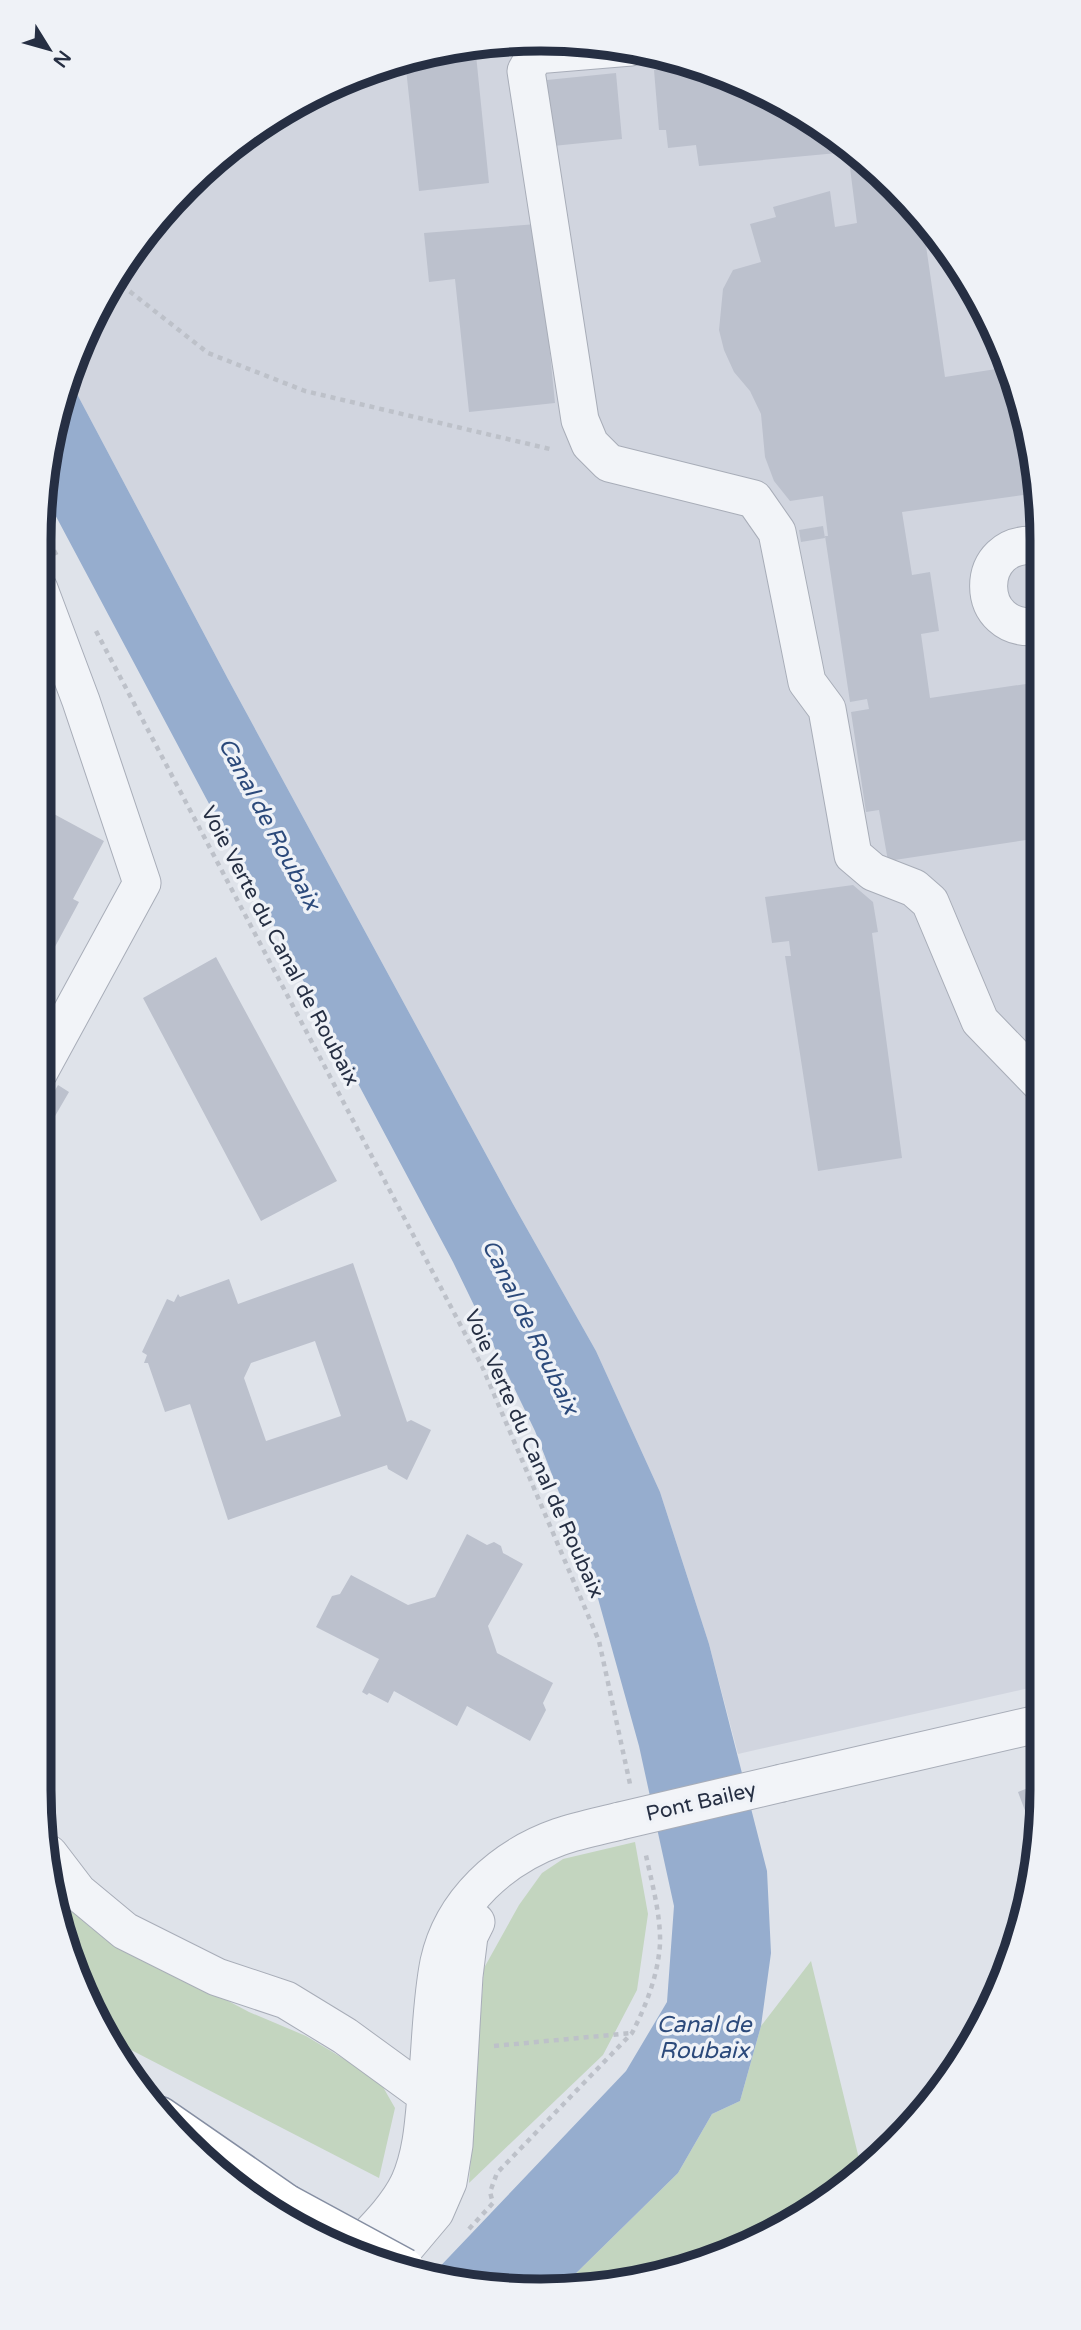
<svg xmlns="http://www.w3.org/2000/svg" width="1081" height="2330" viewBox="0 0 1081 2330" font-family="'Varela Round',sans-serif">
  <rect width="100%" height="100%" fill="#dfe3ea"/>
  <!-- built -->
  <path fill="#d1d5df" d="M540,39L638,48L732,77L846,142L939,235L1004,348L1038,475L1042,1685L738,1754L709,1644L660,1492L596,1351L513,1204L228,679L68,377L77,349L123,262L185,186L261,123L348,77L442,48Z"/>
  <!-- green -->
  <path fill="#c3d5bf" d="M635,1842L648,1914L637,1990L603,2055L469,2183L484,1968L519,1905L542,1873L563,1859Z
    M55,1890L91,1928L249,2012L306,2036L379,2080L395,2108L379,2178L104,2036L65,1951Z
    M811,1961L861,2167L791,2224L701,2265L606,2287L563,2286L678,2173L712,2114L740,2101L761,2026Z"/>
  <!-- water -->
  <path fill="#96adce" d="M68,377L228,679L513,1204L596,1351L660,1492L709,1644L767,1871L771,1953L761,2026L740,2101L712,2114L678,2173L563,2286L443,2282L430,2277L626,2071L667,2002L674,1906L639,1746L592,1577L535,1431L453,1262L43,492L48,442Z"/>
  <!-- building -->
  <path fill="#bcc1cd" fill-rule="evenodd" d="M475,45L489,183L419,191L405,59L442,48Z
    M697,66L732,77L846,142L922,218L945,377L1009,367L1038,475V493L902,512L912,575L930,572L939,631L921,634L930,698L1039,682V838L888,861L879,810L866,812L851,712L869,709L867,699L850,702L825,536H828L823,496L790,501L774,481L765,457L761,414L750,391L734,372L724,350L719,330L723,289L733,270L761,262L750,224L776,217L773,207L830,191L835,227L857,223L848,152L699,166L696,145L668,148L666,130H659L654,70Z
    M616,73L622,139L553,146L547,80Z
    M537,224L555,403L469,412L455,279L429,282L424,233Z
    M823,526L825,538L801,542L799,530Z
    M39,806L104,841L73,899L79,902L42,971L39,969Z
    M853,885L873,902L878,932L872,933L902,1158L818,1171L785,956H791L789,941L772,943L765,897Z
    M216,957L337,1181L261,1221L143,998Z
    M58,1085L69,1092L51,1123L40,1117Z
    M353,1263L407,1422L411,1420L431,1430L407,1480L388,1469L387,1465L228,1520L190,1404L165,1412L148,1363H144L147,1355L142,1352L167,1299L174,1302L178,1294L180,1297L229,1279L238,1304ZM315,1341L341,1416L266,1441L244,1378L251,1363Z
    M467,1534L487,1545L494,1542L501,1546L503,1553L523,1564L488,1626L497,1653L553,1683L543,1703L546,1710L530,1741L467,1706L457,1726L394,1691L388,1703L369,1693L367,1695L362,1692L379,1659L316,1627L332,1596L340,1594L351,1575L408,1605L435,1597Z
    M1033,1786L1036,1792L1042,1790L1039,1830L1033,1832L1018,1792Z"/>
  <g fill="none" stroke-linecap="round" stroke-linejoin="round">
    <defs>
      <path id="minor" d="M631,47L535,55L526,71L580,420L590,444L609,463L754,499L777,532L807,682L827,709L853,855L873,872L914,888L930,902L980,1021L1040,1083
        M1038,546C972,537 972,636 1039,626
        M39,1072L142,883L81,701L39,589
        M782,1783L1042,1723
        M49,1854L78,1892L125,1931L217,1977L286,2000L345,2036L426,2095
        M356,2249C375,2229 397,2208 409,2183C423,2152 424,2117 427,2084C431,2044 431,2002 439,1962C452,1902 502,1857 559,1837C579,1830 600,1826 620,1821
        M392,2263L435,2212L448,2182L454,2145L464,1976L469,1936L476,1922"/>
      <path id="highway" d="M160,2116L287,2204"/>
    </defs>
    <!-- minor casing -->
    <use href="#minor" stroke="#a8adb8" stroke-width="39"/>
    <!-- highway casing -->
    <use href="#highway" stroke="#858ea2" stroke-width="41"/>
    <!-- path -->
    <path stroke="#bdc1c9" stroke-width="4.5" stroke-dasharray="5 5" stroke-linecap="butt" d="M114,279L208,353L305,391L554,450
      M40,524L58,558
      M96,631L482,1366L599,1641L630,1784
      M494,2046L632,2033
      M469,2229L493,2203L490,2192L497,2173L632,2033C646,2006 658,1975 660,1944C661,1915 651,1879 645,1851"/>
    <!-- minor -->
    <use href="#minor" stroke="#f2f4f8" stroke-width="37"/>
    <!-- highway -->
    <use href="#highway" stroke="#fff" stroke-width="38"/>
    <defs>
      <path id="minor-bridge" d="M620,1821L782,1783"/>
      <path id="highway-bridge" d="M287,2204L405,2268"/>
    </defs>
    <!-- minor-bridge casing -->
    <use href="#minor-bridge" stroke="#a8adb8" stroke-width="39" stroke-linecap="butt"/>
    <!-- highway-bridge casing -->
    <use href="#highway-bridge" stroke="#858ea2" stroke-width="41" stroke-linecap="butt"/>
    <!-- minor-bridge -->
    <use href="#minor-bridge" stroke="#f2f4f8" stroke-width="37"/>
    <!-- highway-bridge -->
    <use href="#highway-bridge" stroke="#fff" stroke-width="38"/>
  </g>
  <g text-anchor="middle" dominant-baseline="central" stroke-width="7" stroke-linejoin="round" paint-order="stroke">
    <!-- street labels -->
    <g font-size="21" fill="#262f43" stroke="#eff2f7">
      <text transform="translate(280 946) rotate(62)">Voie Verte du Canal de Roubaix</text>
      <text transform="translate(534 1454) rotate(66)">Voie Verte du Canal de Roubaix</text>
      <text transform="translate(701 1802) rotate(-13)">Pont Bailey</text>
    </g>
    <!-- water labels -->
    <g font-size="23" font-style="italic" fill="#2c4a7b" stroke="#eff2f7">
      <text transform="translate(269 824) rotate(62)">Canal de Roubaix</text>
      <text transform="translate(530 1327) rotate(64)">Canal de Roubaix</text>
      <text x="704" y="2025">Canal de<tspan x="704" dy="26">Roubaix</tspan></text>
    </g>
  </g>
  <!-- crop -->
  <path d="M0 0H1081V2330H0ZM540 51H541A489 489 0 0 1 1030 540V1790A489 489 0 0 1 541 2279H540A489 489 0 0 1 51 1790V540A489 489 0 0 1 540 51Z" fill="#eff2f7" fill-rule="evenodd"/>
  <path fill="none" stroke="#262f43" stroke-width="9" d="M540 51H541A489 489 0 0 1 1030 540V1790A489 489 0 0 1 541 2279H540A489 489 0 0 1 51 1790V540A489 489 0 0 1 540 51Z"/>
  <!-- north arrow -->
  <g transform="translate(49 49) rotate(127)" stroke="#eff2f7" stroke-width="5" paint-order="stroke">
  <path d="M0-5L12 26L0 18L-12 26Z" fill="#262f43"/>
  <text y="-10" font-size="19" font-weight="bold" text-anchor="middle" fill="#262f43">N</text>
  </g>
</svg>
